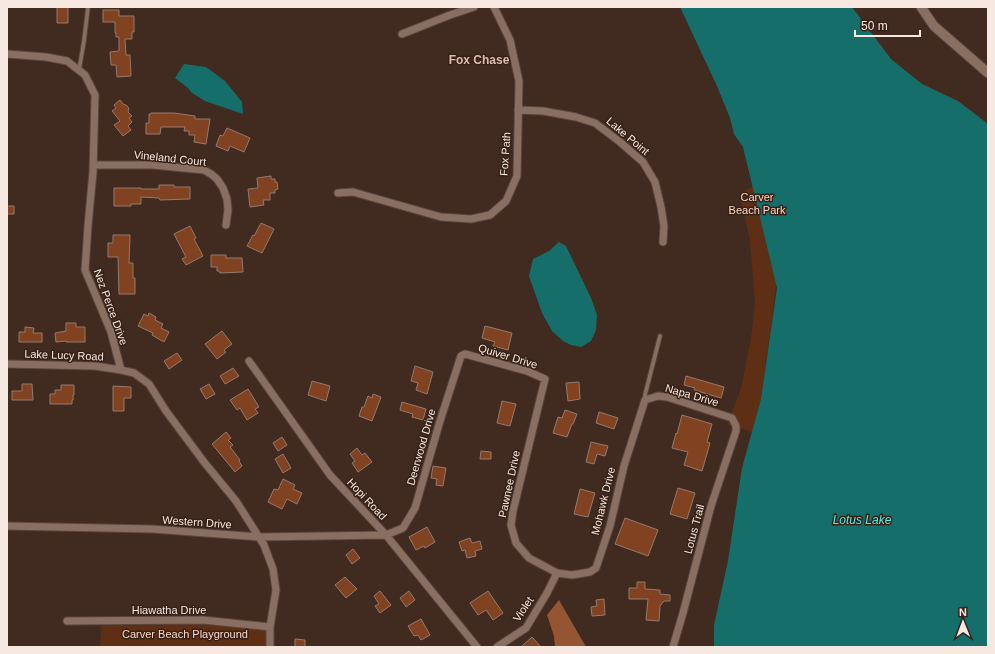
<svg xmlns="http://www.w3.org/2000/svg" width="995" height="654" viewBox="0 0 995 654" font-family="Arial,sans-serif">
  <rect width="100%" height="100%" fill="#412b20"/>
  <!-- green -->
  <path fill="#5e2e15" d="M760,183L777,277L773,311L761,399L752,432L728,424L741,388L751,338L755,302L750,241L740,194L746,190Z
    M203,620L270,627V647H100L102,621Z"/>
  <!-- forest -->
  <path fill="#955533" d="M559,600L586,647H555L554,636L547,615Z"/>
  <!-- water -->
  <path fill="#166e6a" d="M680,7H852L891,59L922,84L958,101L988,124V647H714V625L728,561L742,468L761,399L777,288L743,147L734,134L730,118L717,86Z
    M184,64L206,67L225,81L242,102L243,114L205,101L192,93L188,88L175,78Z
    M559,242L566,246L591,298L597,315L596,330L591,341L581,347L571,345L563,341L552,331L542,313L529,276L533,259L549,251Z"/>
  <!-- building -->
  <path fill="#814221" stroke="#947a6d" d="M57,7H68V23H57Z
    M103,10H119V16H134V32H132V39H125L126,55H130L131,76L117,77L116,65H111L110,52L119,51V37H116V33H115V22H103Z
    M120,100L123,104L126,105L129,108L128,112L132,116L129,118L132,122L128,126L131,130L123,136L114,125L120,121L112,111L116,108L114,105Z
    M151,113H174L195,116V119H210L206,144L194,142L195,135H189V131H184L185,127H161L160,134H146V123H149V114H151Z
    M227,128L250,138L244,152L230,146L228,151L216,146L220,135L223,136Z
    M271,176V179H275V182H277L278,189L275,190V193H270V200H263L264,205L250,207L248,189L258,188L257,178Z
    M159,185H174V187H190V199L160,200L159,198L141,197V204H131V206H114V188H141V189H159Z
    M7,206H14V214H7Z
    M261,223L274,229L262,253L247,246L253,235L254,236Z
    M190,226L196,238L194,239L203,256L186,265L182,259L186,257L174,234Z
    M113,235H130L129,263H133V278H135V294H119L118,257H108V243H113Z
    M211,255H226V258H242L243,272L220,273L219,271H217V267H211Z
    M149,313L156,317L155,320L163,324L161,328L169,332L164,342L152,335L153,333L138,326L144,314L148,316Z
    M66,323H76V327H85V342H66V341L56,342L55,333L66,331Z
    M485,326L512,333L508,350L493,346L495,342L482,338Z
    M25,327L34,328L33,333H42V342H19V332H25Z
    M222,331L232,344L224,350L226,352L217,359L205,344Z
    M177,353L182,360L169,369L164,361Z
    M415,366L433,372L427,394L416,390L418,383L411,381Z
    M233,368L239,376L225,384L220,376Z
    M686,376L724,387L721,398L694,390L695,388L684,385Z
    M312,381L330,386L326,401L308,395Z
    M579,382L580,399L568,401L566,383Z
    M22,384H32L33,400H12V391H22Z
    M209,384L215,394L206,399L200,389Z
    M61,385H74V395H73V400H72V404H50V394H55V390H61Z
    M113,386L131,387V398H124V411H113Z
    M248,389L259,407L255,409L258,413L247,420L240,408L237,410L230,400Z
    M373,394L381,397L372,421L359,416L362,407H364L368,396L372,398Z
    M502,401L516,404L510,426L497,423Z
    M402,402L426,409L423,420L412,417L413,414L400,410Z
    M565,410L577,414L573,424H572L567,437L553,433L558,417L562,418Z
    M599,412L618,418L614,429L596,423Z
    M682,415L712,424L707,442L710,443L702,471L684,465L688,452L672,448L676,433L677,434Z
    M226,432L231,438L228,440L233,445L230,447L240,460L239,461L242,466L235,472L212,444Z
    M282,437L287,445L278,451L273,443Z
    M591,442L608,446L605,456L597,454L594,464L586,462Z
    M357,448L362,455L365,453L372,462L358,472L352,463L355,461L350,454Z
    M481,451L491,452V459H480Z
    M283,454L291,468L283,473L275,459Z
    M433,466L446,468L443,486L436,485L437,479L431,478Z
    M283,479L295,485L293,489L302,493L297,504L287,499L282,509L268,502L274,489L278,490Z
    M678,488L695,493L687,519L670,514Z
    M580,489L595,493L588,517L574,514Z
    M625,518L658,530L648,556L615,544Z
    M427,527L435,542L425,548L424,546L416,550L409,537Z
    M470,538L472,543L480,541L482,549L475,551L476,556L467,558L465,550L462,551L459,542Z
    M353,549L360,558L352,564L346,555Z
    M345,577L357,589L346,598L335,585Z
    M637,582H645V589L660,590V594L670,595V601H664L660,606L659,621L646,620L648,599H629V588H637Z
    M380,591L391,605L380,613L375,606L379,604L374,596Z
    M409,591L415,600L406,607L400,598Z
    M488,591L503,613L493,620L486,610L478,615L470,603Z
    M604,599L605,615L592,616L591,607L597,606L596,600Z
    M421,619L430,635L421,640L418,635L414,636L408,626Z
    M532,637L541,647H521Z
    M295,639L305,640V647H295Z"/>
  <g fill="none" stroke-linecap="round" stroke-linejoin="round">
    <defs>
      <path id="service" d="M79,70L84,41L88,7
        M645,399V395L660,336"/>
      <path id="minor" d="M402,34L450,15L474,7
        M7,54L46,57L67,61L85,75L95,95L93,172L88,226L85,270L111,332L121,370L134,373L149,384L166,411L204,462L236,501L264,545L273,569L276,590L270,627V647
        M518,110L543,111L576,117L595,123L620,142L643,162L655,182L661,207L664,226L663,242
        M94,165H153L204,170L211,174L217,179L223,188L227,199L228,210L226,225
        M338,193L353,192L441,217L471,219L490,215L506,201L517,176L519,81L510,40L494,7
        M249,361L330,475L386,535L477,647
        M7,364L95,366L121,370
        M7,526L152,529L259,537L386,535L403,528L415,508L440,421L461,356L465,354L527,371L545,379L513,511L511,525L516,543L529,558L557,573L572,575L590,572L596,568L610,526L624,466L645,400L658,396L667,397L732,418L736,426V431L711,506L683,613L673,647
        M67,621L203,620L270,627
        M497,647L526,628L547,593L557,573"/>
      <path id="tertiary" d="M921,7L934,26L988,73"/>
    </defs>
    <!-- service casing -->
    <use href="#service" stroke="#59463d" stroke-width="5.5"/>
    <!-- minor casing -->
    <use href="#minor" stroke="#59463d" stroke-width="9"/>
    <!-- tertiary casing -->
    <use href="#tertiary" stroke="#59463d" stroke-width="11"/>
    <!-- service -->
    <use href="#service" stroke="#896f62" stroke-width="3.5"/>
    <!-- minor -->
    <use href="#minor" stroke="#896f62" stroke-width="7"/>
    <!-- tertiary -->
    <use href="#tertiary" stroke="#896f62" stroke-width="9"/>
  </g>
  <g text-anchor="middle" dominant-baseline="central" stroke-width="3" stroke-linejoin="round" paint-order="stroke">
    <!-- street labels -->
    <g font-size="11" fill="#f7e8e1" stroke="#372117">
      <text transform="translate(628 136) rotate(40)">Lake Point</text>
      <text transform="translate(505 154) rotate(-86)">Fox Path</text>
      <text transform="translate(170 158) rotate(6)">Vineland Court</text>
      <text transform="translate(111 307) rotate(70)">Nez Perce Drive</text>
      <text transform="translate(64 355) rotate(2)">Lake Lucy Road</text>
      <text transform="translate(508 356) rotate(17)">Quiver Drive</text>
      <text transform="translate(692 395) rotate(16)">Napa Drive</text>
      <text transform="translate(421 447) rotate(-74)">Deerwood Drive</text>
      <text transform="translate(509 484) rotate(-78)">Pawnee Drive</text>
      <text transform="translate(367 499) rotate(47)">Hopi Road</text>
      <text transform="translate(603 501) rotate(-76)">Mohawk Drive</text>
      <text transform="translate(197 522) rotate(4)">Western Drive</text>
      <text transform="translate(694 529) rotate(-75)">Lotus Trail</text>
      <text transform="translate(523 609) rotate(-56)">Violet</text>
      <text x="169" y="610">Hiawatha Drive</text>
    </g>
    <!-- park labels -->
    <g font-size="11" fill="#fed7c4" stroke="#372117">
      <text x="757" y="197">Carver<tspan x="757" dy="13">Beach Park</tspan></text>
      <text x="185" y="634">Carver Beach Playground</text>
    </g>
    <!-- neighbourhood labels -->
    <g font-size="12" font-weight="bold" fill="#dbbeb0" stroke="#372117">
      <text x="479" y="60">Fox Chase</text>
    </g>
    <!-- water labels -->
    <g font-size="12" font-style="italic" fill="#55ede6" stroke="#372117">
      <text x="862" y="520">Lotus Lake</text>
    </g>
  </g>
  <!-- border -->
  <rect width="995" height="654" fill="none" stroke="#f7e8e1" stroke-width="16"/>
  <!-- north arrow -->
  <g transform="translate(963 622) rotate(359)" stroke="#372117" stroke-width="3" paint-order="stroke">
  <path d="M0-3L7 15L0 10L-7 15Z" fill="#f7e8e1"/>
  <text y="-6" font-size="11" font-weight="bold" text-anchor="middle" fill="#f7e8e1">N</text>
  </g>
  <!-- scale -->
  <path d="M855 30v6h65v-6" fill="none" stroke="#f7e8e1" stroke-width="2"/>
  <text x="861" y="30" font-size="12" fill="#f7e8e1" stroke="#372117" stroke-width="3" paint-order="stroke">50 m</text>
</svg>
